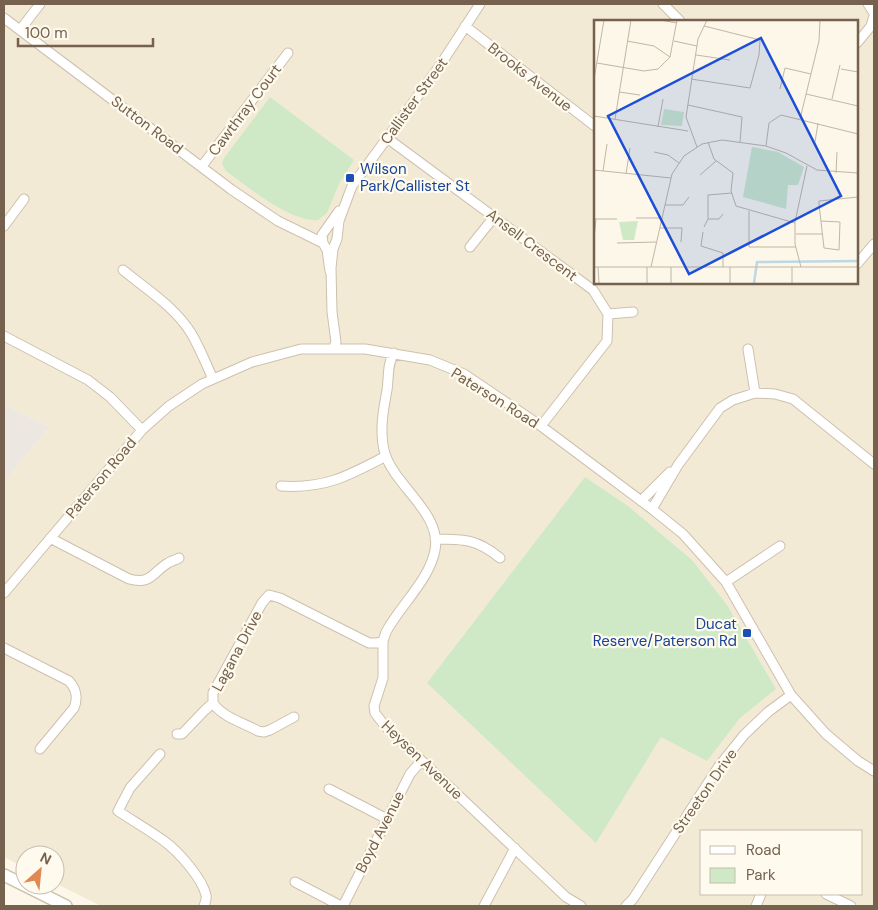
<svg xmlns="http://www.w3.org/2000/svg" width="878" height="910" viewBox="0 0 878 910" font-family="'DM Sans',sans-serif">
  <rect width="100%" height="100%" fill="#fcf7e8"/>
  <!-- residential -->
  <path fill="#f3ead6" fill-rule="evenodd" d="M4,4H874V906H101L55,883V855H25V868L4,857V482L49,427L4,404ZM596,21H857V282H596ZM702,831H862V894H702Z"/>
  <!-- industrial -->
  <path fill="#ece8e1" d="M4,404L49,427L4,482Z"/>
  <!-- green -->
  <path fill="#cfe9c6" d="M270,97L354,160L339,184L327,213L318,220C291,223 247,186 226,171L222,164L224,158Z
    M585,477L628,506L692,560L727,605L776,689L740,718L707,761L661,737L596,843L427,683Z"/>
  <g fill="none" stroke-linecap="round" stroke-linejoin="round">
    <defs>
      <path id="minor" d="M663,4L680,21
        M868,4L874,13
        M4,18L232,190L278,221L323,243L327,250L330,271
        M465,26L596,127
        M20,30L40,4
        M857,43L871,26L874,16
        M387,138L593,290L608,314L607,341L541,426
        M202,166L288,53
        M4,226L24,199
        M323,243L322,235L339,211
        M470,247L494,217
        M857,264L874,244
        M123,270C147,290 174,306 191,333C200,348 206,364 213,379
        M608,314L633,312
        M4,336L88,380L110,397L142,430
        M333,349L336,342L332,312L331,268L333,249L337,239L339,221L352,186L439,67L480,4
        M748,349L755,393
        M394,353C387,364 389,377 387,390C383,411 379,433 385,454C396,487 442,514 435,550C430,579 400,606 386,632L383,641V678L374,706L375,713L385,726L566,897L581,906
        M281,486C325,489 348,476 386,456
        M641,501L670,472
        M652,509L678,465L720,408L733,400L755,393L775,394L793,399L874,464
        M50,538L129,579C151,585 152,573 168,563C171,561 176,560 179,558
        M435,539C464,539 477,539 500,558
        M726,582L780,546
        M4,593L142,430L169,406L202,384L252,362L301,349H365L430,360L464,374L541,426L652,509L683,534L726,582L791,695L826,734L858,761L874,771
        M4,648L69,681C77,690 78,698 74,708L40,749
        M213,703V693L262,603L269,595L280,598L369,643H377L383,641
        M213,703C222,717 244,723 258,731L264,732L270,730L294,717
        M177,734H182L205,710L213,703
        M160,754L130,788L118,811C133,821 149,830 164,841C178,851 202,878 206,895C207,899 205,903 204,906
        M329,789L387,819
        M295,882L341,906
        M826,894L851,906
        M343,906L410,774L421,761
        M484,906L515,848
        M626,906L633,899L719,766L744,735L768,712L791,695
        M756,906L761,894"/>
      <path id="tertiary" d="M4,875L66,906"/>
    </defs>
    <!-- minor casing -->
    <use href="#minor" stroke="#cdc0ae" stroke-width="11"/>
    <!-- tertiary casing -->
    <use href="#tertiary" stroke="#cdc0ae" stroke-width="14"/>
    <!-- minor -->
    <use href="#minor" stroke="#fff" stroke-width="9"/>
    <!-- tertiary -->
    <use href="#tertiary" stroke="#fff" stroke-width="11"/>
  </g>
  <!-- markers -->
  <g fill="#1a4fb4" stroke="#fefaee" stroke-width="2">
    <rect x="345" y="173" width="10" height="10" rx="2.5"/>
    <rect x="742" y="628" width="10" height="10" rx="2.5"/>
  </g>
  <g text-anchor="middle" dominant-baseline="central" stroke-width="4.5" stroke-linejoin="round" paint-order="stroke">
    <!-- street labels -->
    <g font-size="15" fill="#75614d" stroke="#fefaee">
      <text transform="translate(530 77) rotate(38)">Brooks Avenue</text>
      <text transform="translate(414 101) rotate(-54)">Callister Street</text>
      <text transform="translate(245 110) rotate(-53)">Cawthray Court</text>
      <text transform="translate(147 125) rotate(37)">Sutton Road</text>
      <text transform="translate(532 245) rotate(37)">Ansell Crescent</text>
      <text transform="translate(495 398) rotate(32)">Paterson Road</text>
      <text transform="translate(101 478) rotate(-50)">Paterson Road</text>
      <text transform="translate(237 651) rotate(-62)">Lagana Drive</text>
      <text transform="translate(422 760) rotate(44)">Heysen Avenue</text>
      <text transform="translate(705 791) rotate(-55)">Streeton Drive</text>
      <text transform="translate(380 832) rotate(-63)">Boyd Avenue</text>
    </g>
    <!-- transit labels -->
    <g font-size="15" fill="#164399" stroke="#fefaee" text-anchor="start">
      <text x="360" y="169">Wilson<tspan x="360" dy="17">Park/Callister St</tspan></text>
      <text x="737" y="624" text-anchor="end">Ducat<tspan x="737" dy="17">Reserve/Paterson Rd</tspan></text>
    </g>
  </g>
  <!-- overview -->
  <g transform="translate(594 20)">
    <rect width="264" height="264" fill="#fcf7e8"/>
    <path d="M70,89L90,92L88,106L67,105ZM158,127L184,132L210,147L204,165H194L192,189L149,177ZM44,201L40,220H29L25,202Z" fill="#cfe9c6"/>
    <path fill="none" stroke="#bdd8e5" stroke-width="2.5" d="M160,263L163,242L264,241"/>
    <path fill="none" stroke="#c2b6a5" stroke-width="1" d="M66,0L83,3M33,21L60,26L76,37M80,21L103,26M102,35L136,40M3,43L50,51L64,49L76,37L83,0M247,49L264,52M0,59L10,0M97,59L156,68L165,35L166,20L110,6M186,69L191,48L217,54M25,72L46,75M212,74L264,86M238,79L246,45M94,85L148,97L146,122M0,96L94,111M21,99L37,0M206,99L225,21L226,0M64,107L69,79M114,122L120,139L139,153L137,171L142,186L201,203M221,122L224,103M172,126L175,103L187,95L264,114M103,127L92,97L104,19L113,0M60,132L74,135L85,143M0,150L77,158M9,151L13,124M242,153L243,132M32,154L36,128M106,155L122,141M71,185H89L95,177M155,191V227H202M42,198H67M0,199H23M114,199H125L129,194M227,201L246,202L245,230L230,228L225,184V181L264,177M110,207L114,199V175L138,173M66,208H88L87,222M109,212L107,226L129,233V247M202,214H229M0,218L2,199M23,223L62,222M0,247H264M4,247L5,263M57,247L78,154L90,136L108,124L128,120L172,126L192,133L223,150L264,153M136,247V263M198,247V263M207,247L201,224V202L213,146M53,263V247M77,263V247"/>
    <path fill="#1d4ed8" fill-opacity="0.15" stroke="#1d4ed8" stroke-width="2.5" d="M167,18L247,176L95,254L14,96Z"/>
    <rect width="264" height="264" fill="none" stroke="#75614d" stroke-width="2.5"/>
  </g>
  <!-- border -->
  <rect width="878" height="910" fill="none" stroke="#75614d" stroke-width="10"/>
  <!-- legend -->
  <rect x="700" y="830" width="162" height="65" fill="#fefaee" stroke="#c7bdae"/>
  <rect x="710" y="846" width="25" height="8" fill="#ffffff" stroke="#c7bdae"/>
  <text x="746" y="855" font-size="15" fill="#75614d">Road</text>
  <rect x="710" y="868" width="25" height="15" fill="#cfe9c6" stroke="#c7bdae"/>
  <text x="746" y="880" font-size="15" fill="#75614d">Park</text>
  <!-- north arrow -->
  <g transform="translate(40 870) rotate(27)"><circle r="24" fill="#fefaee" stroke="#c7bdae"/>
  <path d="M0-4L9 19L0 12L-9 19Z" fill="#e08953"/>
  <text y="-8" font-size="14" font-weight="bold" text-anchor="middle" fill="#75614d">N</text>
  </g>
  <!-- scale -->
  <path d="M18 38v8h135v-8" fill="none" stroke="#75614d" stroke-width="2.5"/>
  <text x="25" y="38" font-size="15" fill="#75614d" stroke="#fefaee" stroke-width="4" paint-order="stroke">100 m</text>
</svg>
